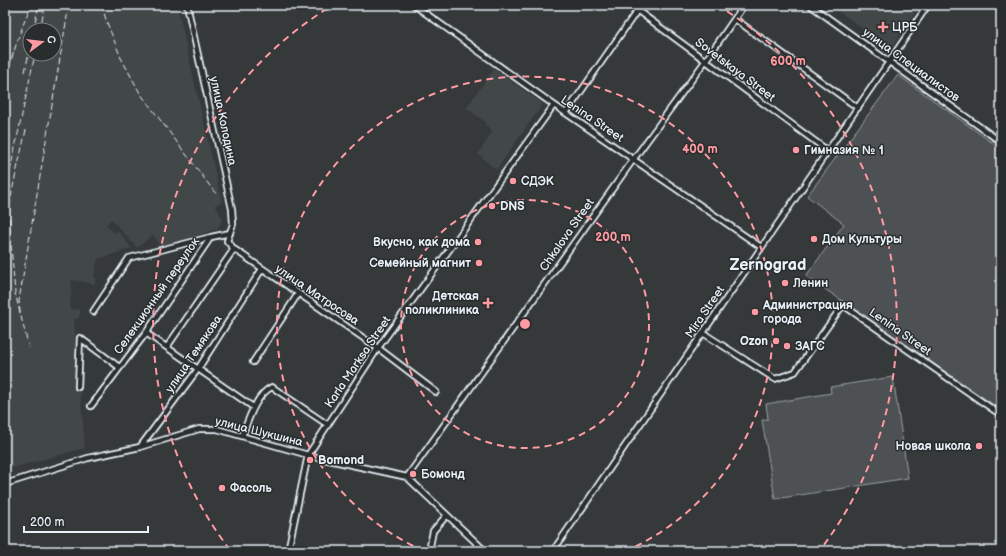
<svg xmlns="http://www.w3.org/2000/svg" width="1006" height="556" viewBox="0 0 1006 556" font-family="'Balsamiq Sans',sans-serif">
  <rect width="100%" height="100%" fill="#35393a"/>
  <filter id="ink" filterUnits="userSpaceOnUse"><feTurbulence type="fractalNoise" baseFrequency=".025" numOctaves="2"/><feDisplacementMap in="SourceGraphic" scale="8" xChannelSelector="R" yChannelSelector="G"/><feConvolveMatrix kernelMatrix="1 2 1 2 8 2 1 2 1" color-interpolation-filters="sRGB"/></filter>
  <g filter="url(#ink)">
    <!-- built -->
    <path fill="#424647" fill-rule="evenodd" d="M5,5H177L222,202L215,205L223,219L217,229L162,247L153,235L137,248L111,219L106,225L114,233L118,231L132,248L98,259L94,276L96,278L95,284L72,280L70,309L81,310L79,318L74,319L85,448L5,470ZM30,30H54V54H30Z
      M830,5H920L891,49Z
      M494,69L543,104L496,170L478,154L493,131L485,125L486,122L466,108Z"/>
    <!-- green -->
    <path fill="#4d5152" stroke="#9aa1a5" d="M898,75L1001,149V410L806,276L844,224L807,196Z
      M893,377L908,478L775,499L762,420L768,419L766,404L831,393L830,387Z"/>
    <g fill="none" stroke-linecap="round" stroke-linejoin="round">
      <defs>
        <path id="minor" d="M187,5L232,209L233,224L227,241L234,249L378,348L436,392
          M414,5L554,105L761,247
          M630,5L828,151
          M810,5L1001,142
          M735,19L858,108
          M566,113L641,5
          M93,312L129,258L211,237
          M146,333L253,407
          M703,333L775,379L795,372L843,305L1001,415
          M80,338L119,367
          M167,347L234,249
          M253,362L298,294
          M78,387L80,338
          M91,406L146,333L211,237L230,233
          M242,436C248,421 256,394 272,387L328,425
          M140,447L198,369L262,269
          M407,477L633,160L706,60L744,5
          M5,484L88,458L140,447L199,429H217L315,457L407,477L485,551
          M288,551L308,455L378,348L554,105
          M429,551L433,531L447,515
          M553,551L928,5"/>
      </defs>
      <!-- minor casing -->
      <use href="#minor" stroke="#e8f1f8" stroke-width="8"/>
      <!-- minor -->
      <use href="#minor" stroke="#2a2d2e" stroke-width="4.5"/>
      <!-- rail -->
      <path stroke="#e8f1f8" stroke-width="1" stroke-dasharray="6 3" stroke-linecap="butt" d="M102,5L106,20L121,58L140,93L216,194
        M33,30L39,5
        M40,30L45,5
        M25,72L30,47
        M5,85C11,57 20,32 31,5
        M26,130L12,191L9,211L10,232L15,293L29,348
        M10,171L35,54
        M20,313L19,300L69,5"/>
    </g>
  </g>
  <!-- distance rings -->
  <g fill="none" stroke="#ff9aa2" stroke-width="2" stroke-dasharray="7 5">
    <circle cx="525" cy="324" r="124"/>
    <path d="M424 551A248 248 0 1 1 626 551"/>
    <path d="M230 550A372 372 0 0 1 333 5M717 5A372 372 0 0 1 820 550"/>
  </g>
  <!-- markers -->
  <g fill="#ff9aa2" stroke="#2a2d2e" stroke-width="1.5">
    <path d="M881 21h4v4h4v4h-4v4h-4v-4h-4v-4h4z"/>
    <circle cx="796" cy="150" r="4"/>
    <circle cx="513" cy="181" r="4"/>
    <circle cx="492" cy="206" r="4"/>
    <circle cx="814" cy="239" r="4"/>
    <circle cx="478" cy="242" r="4"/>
    <circle cx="479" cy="263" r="4"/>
    <circle cx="785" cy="283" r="4"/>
    <path d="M486 297h4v4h4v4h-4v4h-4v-4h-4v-4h4z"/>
    <circle cx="755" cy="312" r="4"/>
    <circle cx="776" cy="341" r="4"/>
    <circle cx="787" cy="346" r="4"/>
    <circle cx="979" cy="446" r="4"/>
    <circle cx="310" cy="460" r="4"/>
    <circle cx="413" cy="474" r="4"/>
    <circle cx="222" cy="488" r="4"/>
  </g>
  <g text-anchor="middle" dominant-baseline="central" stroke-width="3" stroke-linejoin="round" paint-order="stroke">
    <!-- poi labels -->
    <g font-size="12" font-weight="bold" fill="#e8f1f8" stroke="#2a2d2e" text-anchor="start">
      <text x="892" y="27">ЦРБ</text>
      <text x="804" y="150">Гимназия № 1</text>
      <text x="521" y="181">СДЭК</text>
      <text x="500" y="206">DNS</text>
      <text x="822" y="239">Дом Культуры</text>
      <text x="470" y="242" text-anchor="end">Вкусно, как дома</text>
      <text x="471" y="263" text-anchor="end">Семейный магнит</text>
      <text x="793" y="283">Ленин</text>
      <text x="479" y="296" text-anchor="end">Детская<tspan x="479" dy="14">поликлиника</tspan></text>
      <text x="763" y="305">Администрация<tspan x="763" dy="14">города</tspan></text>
      <text x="768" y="341" text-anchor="end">Ozon</text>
      <text x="795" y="346">ЗАГС</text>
      <text x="971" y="446" text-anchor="end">Новая школа</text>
      <text x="318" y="460">Bomond</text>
      <text x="421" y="474">Бомонд</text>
      <text x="230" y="488">Фасоль</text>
    </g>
    <!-- street labels -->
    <g font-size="12" fill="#e8f1f8" stroke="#2a2d2e">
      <text transform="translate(911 65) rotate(36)">улица Специалистов</text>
      <text transform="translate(735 70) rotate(37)">Sovetskaya Street</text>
      <text transform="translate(592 119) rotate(34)">Lenina Street</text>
      <text transform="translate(223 121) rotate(78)">улица Колодина</text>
      <text transform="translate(567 235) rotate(-55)">Chkalova Street</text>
      <text transform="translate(317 295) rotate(34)">улица Матросова</text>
      <text transform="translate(157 296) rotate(-55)">Селекционный переулок</text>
      <text transform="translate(705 312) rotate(-56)">Mira Street</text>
      <text transform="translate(900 332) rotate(35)">Lenina Street</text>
      <text transform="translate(194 354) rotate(-56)">улица Темякова</text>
      <text transform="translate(358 362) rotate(-56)">Karla Marksa Street</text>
      <text transform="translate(259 432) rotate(14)">улица Шукшина</text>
    </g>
    <!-- district labels -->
    <g font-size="16" font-weight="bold" fill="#e8f1f8" stroke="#2a2d2e">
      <text x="768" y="265">Zernograd</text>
    </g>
  </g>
  <circle cx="525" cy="324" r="6" fill="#ff9aa2" stroke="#2a2d2e" stroke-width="2"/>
  <g font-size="12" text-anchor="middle" font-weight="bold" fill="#ff9aa2" stroke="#2a2d2e" stroke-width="3" stroke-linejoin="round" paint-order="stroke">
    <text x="788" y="65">600 m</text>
    <text x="700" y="153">400 m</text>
    <text x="613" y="241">200 m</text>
  </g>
  <!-- margin -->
  <rect width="1006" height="556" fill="none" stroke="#2a2d2e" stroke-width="20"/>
  <rect x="10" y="10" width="986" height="536" fill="none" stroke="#e8f1f8" stroke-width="1.5" filter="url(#ink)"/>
  <!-- north arrow -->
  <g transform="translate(42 42) rotate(75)"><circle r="19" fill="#2a2d2e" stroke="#767b7f"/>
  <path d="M0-3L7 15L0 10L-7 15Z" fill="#ff9aa2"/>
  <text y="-6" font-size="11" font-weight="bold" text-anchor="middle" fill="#e8f1f8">С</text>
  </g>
  <!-- scale -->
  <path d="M24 526v6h124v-6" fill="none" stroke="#e8f1f8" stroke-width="2"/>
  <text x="30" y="526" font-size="12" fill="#e8f1f8" stroke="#2a2d2e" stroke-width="3" paint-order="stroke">200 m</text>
</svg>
